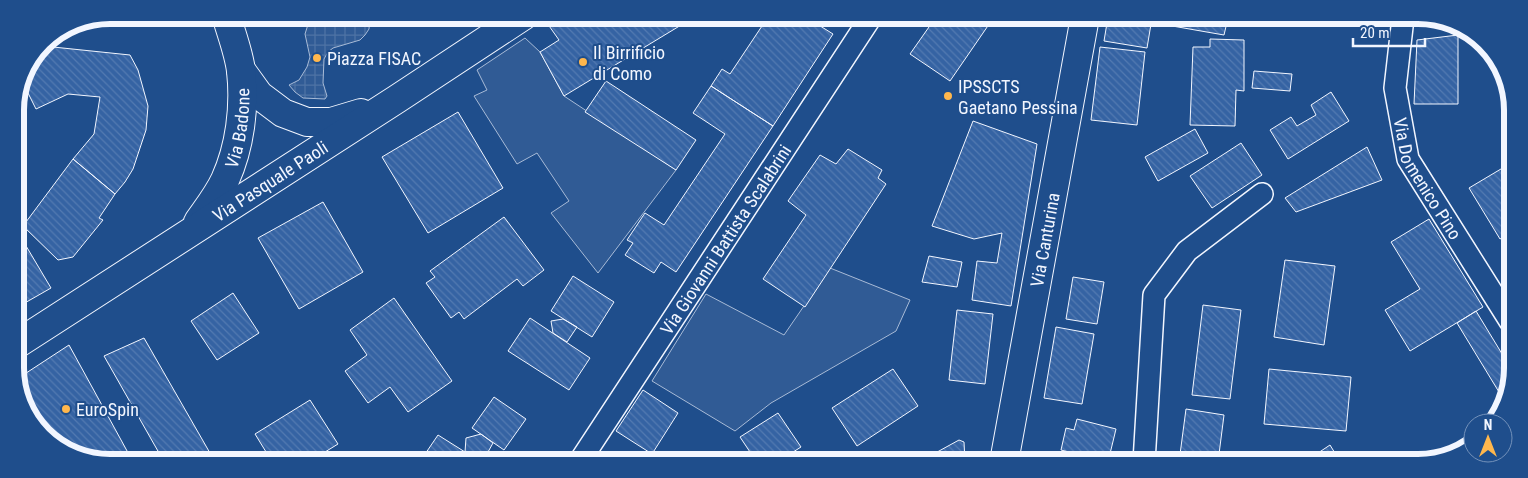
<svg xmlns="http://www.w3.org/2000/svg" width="1528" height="478" viewBox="0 0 1528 478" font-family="'Roboto Condensed',sans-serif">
  <defs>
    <pattern id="plaza-grid" width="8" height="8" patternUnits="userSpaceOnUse" patternTransform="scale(1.25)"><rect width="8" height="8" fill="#305b95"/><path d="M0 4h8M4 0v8" fill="none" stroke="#4e73a5"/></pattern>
    <pattern id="building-back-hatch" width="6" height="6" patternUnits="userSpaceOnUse" patternTransform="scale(1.25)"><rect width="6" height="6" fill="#3563a3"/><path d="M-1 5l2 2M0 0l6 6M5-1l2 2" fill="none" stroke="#537ab1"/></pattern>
  </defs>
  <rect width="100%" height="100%" fill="#1f4e8c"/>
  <!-- parking -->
  <path fill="#305b95" stroke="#a8bbd7" d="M525,38L540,52L564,96L676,170L598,273L551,213L569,201L537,153L517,164L474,96L487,90L477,70Z
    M830,268L910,300L896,331L771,403L735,431L652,381L706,294L784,335Z"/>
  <!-- plaza -->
  <path fill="url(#plaza-grid)" stroke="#a8bbd7" d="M311,15L370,16L369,29L365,35L360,40L333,48L328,52L324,59L323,83L327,96L325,99L303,98L295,92L289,85L299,80L307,67L310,57L305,34Z"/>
  <!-- building -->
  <path fill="url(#building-back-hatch)" stroke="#f2f6ff" d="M559,16H696L564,96L540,52L559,40L547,23Z
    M768,17H806L833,34L773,126L711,86L722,69L730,74Z
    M936,17H994L950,81L910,54Z
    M1108,17L1152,18L1147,48L1104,41Z
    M1156,18H1228L1224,35L1155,23Z
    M1458,35V104H1414L1417,40Z
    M49,38L53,47L130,55L138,70L148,106L146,130L133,169L125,182L115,194L73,159L94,134L100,97L68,94L36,109L24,85L43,43Z
    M1210,39L1244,40V91L1236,90L1235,126L1190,125L1193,47H1210Z
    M1100,47L1145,52L1137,125L1091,120Z
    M1254,71L1292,74L1290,91L1252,88Z
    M606,81L696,140L676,170L585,112Z
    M711,86L773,126L676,272L661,262L654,273L625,255L633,243L627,240L645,213L664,225L725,134L693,113Z
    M1331,92L1349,121L1288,159L1270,130L1291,117L1297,126L1316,115L1311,105Z
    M458,112L503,188L428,233L382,157Z
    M973,121L1037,144L1011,306L972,300L977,261L997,263L1002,233L974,239L932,226Z
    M1195,129L1208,153L1158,181L1145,157Z
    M1241,143L1262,175L1212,208L1190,176Z
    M1367,147L1382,180L1296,212L1285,198Z
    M848,149L882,170L878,178L886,184L805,307L763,279L806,215L788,201L820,155L836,164Z
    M73,159L115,194L99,218L103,220L73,257L58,260L23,226Z
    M1511,163V233L1500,239L1469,188Z
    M323,202L363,272L299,309L258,238Z
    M504,217L544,270L523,286L517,279L464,319L459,312L451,318L426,283L435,277L430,271Z
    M1429,219L1483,307L1410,351L1385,310L1420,289L1391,242Z
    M16,229L51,288L16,308Z
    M929,256L962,262L957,287L922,282Z
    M1285,260L1335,266L1324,345L1274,337Z
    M573,276L614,302L592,337L551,311Z
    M1073,277L1104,282L1097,324L1066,319Z
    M233,293L259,333L217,360L191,321Z
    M394,298L452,381L408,412L390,387L368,403L345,371L367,355L350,330Z
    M1203,305L1241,310L1230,399L1192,395Z
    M957,310L993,314L985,384L949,380Z
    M1476,311L1510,367V393L1502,397L1457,323Z
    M530,318L590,358L569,390L508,351Z
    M563,319L577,327L567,342L553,333L551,321Z
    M1056,327L1094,334L1082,404L1044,398Z
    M144,338L214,460H163L104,356Z
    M69,345L132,460H85L39,431L17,386V379Z
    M893,369L918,406L857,446L832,408Z
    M1269,369L1351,377L1346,431L1264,424Z
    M643,390L678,413L652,454L616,431Z
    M494,397L526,419L504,450L472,428Z
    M310,400L338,444L312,460H271L255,434Z
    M1186,409L1224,415L1218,462H1179Z
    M778,413L801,447L779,461H756L740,437Z
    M1077,419L1116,429L1108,462L1061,450L1066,428L1074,430Z
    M481,434L493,443L483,461H477L465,452L466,438Z
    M438,435L465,452L477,461L421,460Z
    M959,440L964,442L965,462H919Z
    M1330,445L1341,463H1303Z"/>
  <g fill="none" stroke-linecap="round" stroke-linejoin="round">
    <defs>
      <g id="street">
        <path id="s1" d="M1403,18L1395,88L1408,159L1510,321"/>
        <path id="s2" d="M580,461L871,17"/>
        <path d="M1144,462L1154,295L1187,251L1262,194"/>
      </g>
      <g id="primary">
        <path d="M241,70L259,95L283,113L307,122H331L361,113"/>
        <path id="s3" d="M198,222C207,209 218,195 225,180C240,147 245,107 241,71C239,53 231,33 226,15"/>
        <path id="s4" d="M17,344L397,99L523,16"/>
        <path id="s5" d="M1004,462L1085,17"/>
      </g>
    </defs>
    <!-- street casing -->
    <use href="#street" stroke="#f2f6ff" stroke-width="24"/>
    <!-- primary casing -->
    <use href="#primary" stroke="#f2f6ff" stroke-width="30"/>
    <!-- street -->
    <use href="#street" stroke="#1f4e8c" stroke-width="21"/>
    <!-- primary -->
    <use href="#primary" stroke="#1f4e8c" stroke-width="28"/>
  </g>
  <!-- markers -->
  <g fill="#ffb74d" stroke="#1f4e8c" stroke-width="2">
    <circle cx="317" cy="58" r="5"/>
    <circle cx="583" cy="62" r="5"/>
    <circle cx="948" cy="96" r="5"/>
    <circle cx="66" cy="409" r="5"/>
  </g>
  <g text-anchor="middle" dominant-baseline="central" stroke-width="4" stroke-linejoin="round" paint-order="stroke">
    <!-- poi labels -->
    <g font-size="18" fill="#f2f6ff" stroke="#1f4e8c" text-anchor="start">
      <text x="593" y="52">Il Birrificio<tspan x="593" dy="21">di Como</tspan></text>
      <text x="327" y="58">Piazza FISAC</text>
      <text x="958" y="86">IPSSCTS<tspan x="958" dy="21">Gaetano Pessina</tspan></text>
      <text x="76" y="409">EuroSpin</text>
    </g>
    <!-- street labels -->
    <g font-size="18" fill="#f2f6ff" stroke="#1f4e8c">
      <text stroke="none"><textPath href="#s3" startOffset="104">Via Badone</textPath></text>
      <text stroke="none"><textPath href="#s1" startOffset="168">Via Domenico Pino</textPath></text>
      <text stroke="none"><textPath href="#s4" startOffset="301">Via Pasquale Paoli</textPath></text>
      <text stroke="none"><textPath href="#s2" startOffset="265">Via Giovanni Battista Scalabrini</textPath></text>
      <text stroke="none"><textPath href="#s5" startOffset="226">Via Canturina</textPath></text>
    </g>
  </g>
  <!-- crop -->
  <path d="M0 0H1528V478H0ZM110 24H1418A86 86 0 0 1 1504 110V368A86 86 0 0 1 1418 454H110A86 86 0 0 1 24 368V110A86 86 0 0 1 110 24Z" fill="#1f4e8c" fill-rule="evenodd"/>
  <path fill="none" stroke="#f2f6ff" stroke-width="6" d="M110 24H1418A86 86 0 0 1 1504 110V368A86 86 0 0 1 1418 454H110A86 86 0 0 1 24 368V110A86 86 0 0 1 110 24Z"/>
  <!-- north arrow -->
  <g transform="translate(1488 438)"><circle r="24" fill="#1f4e8c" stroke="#7391ba"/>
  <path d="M0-4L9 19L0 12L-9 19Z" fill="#ffb74d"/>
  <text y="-8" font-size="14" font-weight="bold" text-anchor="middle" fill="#f2f6ff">N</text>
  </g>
  <!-- scale -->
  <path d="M1353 38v8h72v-8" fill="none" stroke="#f2f6ff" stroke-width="2.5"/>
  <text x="1360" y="38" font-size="15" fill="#f2f6ff" stroke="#1f4e8c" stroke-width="4" paint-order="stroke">20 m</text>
</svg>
